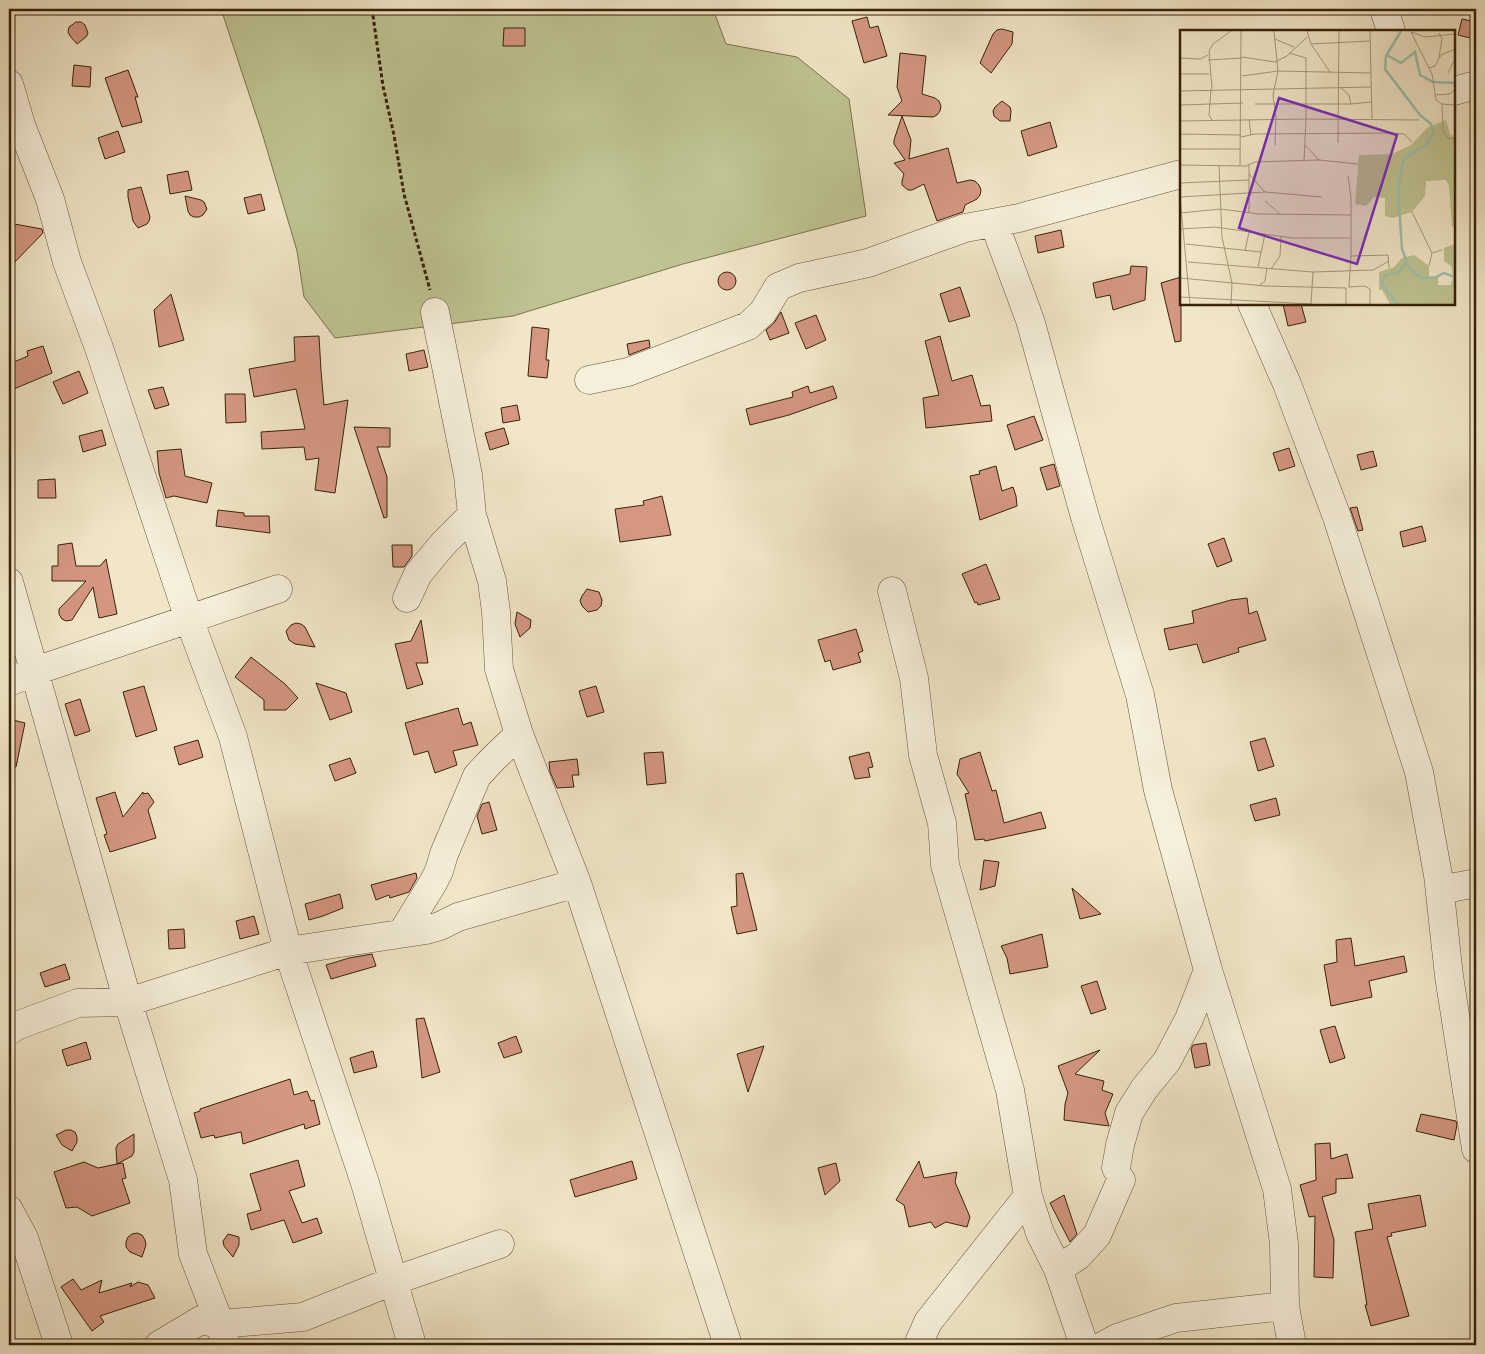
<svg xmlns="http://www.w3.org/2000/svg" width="1485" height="1354" viewBox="0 0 1485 1354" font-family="'IM FELL French Canon',serif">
  <rect width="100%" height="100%" fill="#f1e7c8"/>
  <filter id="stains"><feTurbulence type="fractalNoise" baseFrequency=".004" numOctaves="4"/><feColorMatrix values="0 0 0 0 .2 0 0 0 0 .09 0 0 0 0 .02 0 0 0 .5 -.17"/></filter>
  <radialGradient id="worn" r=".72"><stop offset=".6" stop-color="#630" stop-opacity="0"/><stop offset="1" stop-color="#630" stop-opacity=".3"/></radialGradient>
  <!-- green -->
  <path fill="#bfc492" stroke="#7c734d" d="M221,9H713L726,44L797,57L849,99L866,216L683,264L513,316L335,338L304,297L297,251L263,136Z"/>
  <!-- building -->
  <path fill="#d59782" stroke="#382208" d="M867,17L870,28L878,26L887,56L864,63L852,21Z
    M1462,19L1476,22L1474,39L1458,35Z
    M76,22H81L85,25L88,33L86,37L77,44L70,36L68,32L69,27Z
    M504,28H525V46H503Z
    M1002,29L1013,32L1012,44L991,73L980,63L993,34L997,30Z
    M900,53L926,56L922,94L935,98L939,101L941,106L940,111L937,115L933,117L888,115L902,101L897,87Z
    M74,65L91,67L90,87L72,86Z
    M128,70L138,97H135L142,122L122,127L105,78Z
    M1002,101L1010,107L1011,111L1010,121H1000L994,116L993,111L995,107Z
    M902,116L911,140L909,159L948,148L957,183L970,180L975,181L979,185L981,190L980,195L977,199L965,205L963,212L937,221L924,184L912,190H908L902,185V181L904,174L894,163L905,160L894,144V140Z
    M1050,122L1057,147L1028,156L1021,131Z
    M118,131L125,152L105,159L98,138Z
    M188,171L192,190L170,194L167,175Z
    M141,187L150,217L149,221L147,224L138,228L133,221L128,197V190Z
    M261,194L265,210L248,214L244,198Z
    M185,196L201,200L204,202L207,209L203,215L199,217H194L190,215L188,211Z
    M9,223L42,229L43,233L9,268Z
    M1061,230L1064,247L1038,253L1035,236Z
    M1131,266L1147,267L1145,300L1113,310L1110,295L1096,298L1093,283L1130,274Z
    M718 281a9 9 0 1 1 18 0a9 9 0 1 1-18 0Z
    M1181,277V341L1175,342L1161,283Z
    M960,287L970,316L949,322L940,294Z
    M171,294L184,340L159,347L154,310Z
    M1283,304H1301L1306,322L1288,326Z
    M781,312L789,333L770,340L766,330L774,323Z
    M816,315L826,340L806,349L795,323Z
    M532,327L549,329L546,360H549L547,378L528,376Z
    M319,336L321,371L324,405L348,400L335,493L315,490L319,458L306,460L304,447L262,449L261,432L305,429L296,389L254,397L249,369L295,361L294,337Z
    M940,336L952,381L972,375L981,406L990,405L992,421L926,428L923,398L939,395L925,341Z
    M649,340L650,347L629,355L627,344Z
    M43,346L52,373L9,391V364L28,356L27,351Z
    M424,350L428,367L409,371L406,354Z
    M79,371L88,393L63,404L53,382Z
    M808,386L810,393L833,386L837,398L789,415L750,425L746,409L793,397L792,392Z
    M163,387L169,405L155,409L148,390Z
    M225,394H245L246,422L226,423Z
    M517,405L520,420L503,423L501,408Z
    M1034,416L1043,440L1015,450L1007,425Z
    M354,427L390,428V447H377L387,477V517L384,518Z
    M504,428L509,444L490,450L485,433Z
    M102,430L106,445L83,452L79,436Z
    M1289,448L1295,466L1279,471L1273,453Z
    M181,449L185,476L212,483L207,503L174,496L166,498L159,473L157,451Z
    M1373,451L1377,466L1361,470L1357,455Z
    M1054,464L1060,486L1047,490L1040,468Z
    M996,466L1002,491L1013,487L1016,496L1017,506L980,520L970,476L980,474L979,471Z
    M55,479L56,498H38V480Z
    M662,496L671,535L620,542L615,509L644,505L643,501Z
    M1357,507L1363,530L1358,531L1350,508Z
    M218,510L244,513V516H269L270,533L216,526Z
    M1422,526L1426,541L1403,547L1400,532Z
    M1224,538L1232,561L1217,567L1208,544Z
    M72,543L76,566H100L106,559L117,614L99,618L93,587L72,620L66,621L62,619L59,614V609L86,581H52V566H58V545Z
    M392,545H412V556L404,567H393Z
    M986,564L1000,599L978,605L977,602L975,603L962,574Z
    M587,589L599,592L602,600L601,606L597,610L588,612L582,606L580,601L582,596Z
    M1247,598L1249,614L1257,611L1266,640L1238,648L1239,652L1203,663L1197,644L1169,650L1164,629L1194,623L1192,611L1231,600Z
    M517,612L531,620L530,628L520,637L515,624Z
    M421,620L428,663H416L423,684L407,689L395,644L411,641Z
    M296,623L301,624L305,627L315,647L295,644L289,640L286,631L291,625Z
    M856,629L863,651L858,653L861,662L833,670L830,660L825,662L818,640Z
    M251,657L285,684L298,698L286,710H264V700L235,677Z
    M316,683L346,693L352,712L330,720Z
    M144,686L157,730L136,737L123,692Z
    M596,686L604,712L587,717L579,691Z
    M80,699L90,731L75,736L65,704Z
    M458,708L463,725L471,722L478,745L453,751L457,765L435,773L428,751L414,755L405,723Z
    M9,719L25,723L16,767L9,766Z
    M1265,738L1274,766L1258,771L1250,742Z
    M198,740L203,757L179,765L174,747Z
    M663,752L666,783L647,785L644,753Z
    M869,752L873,767L868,768L870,777L855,779L849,757Z
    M980,752L992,791L996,790L1004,823L1041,812L1046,828L985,841L984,839L975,840L965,794L969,793L957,774L960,759Z
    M350,758L356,773L335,781L329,765Z
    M577,759L579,775H572L574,787L557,788L550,772L549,762Z
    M115,792L123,817L143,792V794L148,793L154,802L148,810L156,838L110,852L104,835L107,834L96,798Z
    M1276,798L1280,815L1255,821L1250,805Z
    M489,802L497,830L482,834L477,816L482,804Z
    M984,860L999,862L995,886L980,890Z
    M416,873L417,878L409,892L390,898L389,895L376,900L371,885Z
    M743,873L757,930L737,934L731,907L737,906L736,874Z
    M1072,888L1101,914L1080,919Z
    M340,894L343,908L323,916L309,920L305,904Z
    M254,916L259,934L240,939L236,921Z
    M184,929L185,948L169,949L168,930Z
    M1042,934L1048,967L1010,974L1007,958L1001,946Z
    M1351,938L1355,966L1404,956L1407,972L1369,981L1372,997L1331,1006L1324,965L1337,962L1336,940Z
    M372,954L376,966L331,979L326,965L349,958Z
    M65,964L70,979L45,987L40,973Z
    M1097,981L1106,1009L1091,1014L1081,986Z
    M424,1018L440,1072L422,1078L416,1019Z
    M1335,1026L1345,1058L1330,1063L1320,1030Z
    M516,1036L522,1052L504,1058L498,1043Z
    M86,1042L91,1059L67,1066L62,1050Z
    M1206,1043L1210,1065L1195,1068L1191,1049L1193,1045Z
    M764,1046L748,1092L737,1054Z
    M1100,1050L1075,1074L1104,1081L1102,1090L1113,1094L1105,1113L1109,1126L1064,1120L1065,1104L1068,1093L1058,1066Z
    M373,1051L377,1067L354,1073L350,1058Z
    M290,1079L294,1095L307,1091L311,1101L314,1100L320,1124L305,1129L304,1124L243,1144L241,1132L215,1138L214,1135L201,1138L194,1113L200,1111V1109Z
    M1421,1114L1456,1121L1457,1125L1454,1140L1416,1131Z
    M66,1130H71L75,1132L77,1137V1142L72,1151L62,1145L56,1135Z
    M134,1134V1152L132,1156L117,1164L123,1163L126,1178L122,1179L130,1203L92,1216L77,1207L66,1208L54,1172L84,1162L98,1168L117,1164L116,1148L118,1144Z
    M1330,1143L1331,1159L1347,1154L1353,1178L1336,1179V1193L1322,1197L1334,1240L1333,1278L1314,1277L1315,1216L1309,1217L1300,1185L1316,1180L1315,1144Z
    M298,1160L305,1186L289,1191L302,1223L317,1218L322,1233L293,1243L284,1220L251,1230L247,1214L261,1210L250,1174Z
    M632,1161L637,1179L575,1197L570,1180Z
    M919,1161L924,1178L957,1172L955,1182L970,1217L967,1227L946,1222L935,1228L931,1222L909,1227L904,1205L896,1200Z
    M836,1163L840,1181L825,1195L818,1168Z
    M1064,1195L1077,1234L1070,1242L1050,1203Z
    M1420,1195L1426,1226L1391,1233L1392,1236L1387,1237L1409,1316L1371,1326L1365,1305H1367L1355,1232L1373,1229L1368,1204Z
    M137,1233L142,1235L145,1240L146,1245L142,1257L130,1252L126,1247V1242L128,1237L132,1234Z
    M228,1234L239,1237V1245L233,1257L224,1246L223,1241Z
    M73,1279L81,1290L102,1280L99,1293L132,1283L130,1287L138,1282L148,1285L155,1298L100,1316L104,1322L92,1331L61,1287Z"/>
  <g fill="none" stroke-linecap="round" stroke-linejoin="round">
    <defs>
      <path id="minor" d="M1384,9L1391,31
        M9,84L21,125L50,199L67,262L99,348L189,619L233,737L288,951L365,1183L412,1345
        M1454,91L1476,85
        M994,223L1030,320L1085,517L1140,695L1158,790L1208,970L1277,1189L1284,1244L1285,1306L1292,1345
        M1252,304L1287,384L1337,517L1419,772L1438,875L1449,976L1476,1149
        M435,312L468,475L472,515L492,581L496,612L499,669L519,734L577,883L728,1345
        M589,380L628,372L748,326L763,312L778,287L799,278L868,263L965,228L1019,218L1181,174
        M9,582L128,1002L78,1003L16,1026L9,1031
        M892,591L914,678L923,755L942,823L945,865L1010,1090L1028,1196L1040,1233L1058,1269L1084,1345
        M407,598L418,574L443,544L472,515
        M9,682L35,671L278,589
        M1440,890L1476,883
        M402,933L433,883L439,871L444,854L477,776L492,760L519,734
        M1116,1168L1120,1145L1129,1113L1144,1089L1167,1061L1189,1019L1208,970
        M9,1210L24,1238L59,1345
        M1058,1269L1078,1256L1097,1235L1121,1180
        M159,1345L201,1320L220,1324L303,1317L393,1281L500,1244
        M226,1345L220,1324L193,1254L183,1180L128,1002L288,951L426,930L440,926L458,917L577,883
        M918,1345L928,1322L1028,1196
        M1104,1345L1117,1338L1176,1318L1285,1306"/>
    </defs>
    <!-- minor casing -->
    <use href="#minor" stroke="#665338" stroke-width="29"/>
    <!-- path -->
    <path stroke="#382208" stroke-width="3" stroke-dasharray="4 2.5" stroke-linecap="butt" d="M372,9L383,86L394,135L404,194L430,290"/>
    <!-- minor -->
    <use href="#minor" stroke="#f6efdb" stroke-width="28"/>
  </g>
  <!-- overview -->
  <g transform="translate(1180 30)">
    <rect width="275" height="275" fill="#f1e7c8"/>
    <path d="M266,90L270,105L275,106V197H272L269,156L266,150L246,151L245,166L232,182L213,188L205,186V168L194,167L186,176L175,174L179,125L212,124L231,115L247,98ZM275,214V274H210L202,260H199V242L214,237L222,228L234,225L249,236V246L258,247V255H271L273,245L271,236L264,231V218Z" fill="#bfc492"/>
    <path fill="none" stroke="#9cc1af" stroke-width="2.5" d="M221,1L206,26L205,39L240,85L251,94L254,102L246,115L227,126L223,132L218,160L222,219L229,238L241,248H254L264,243L275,247M207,25L221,33L235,22L240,45L253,52L275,53M217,274L201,253L206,245L219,242L226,233"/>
    <path fill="none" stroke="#a7987b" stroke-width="1" d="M94,1L98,41L93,65L96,87L95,115M127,1L131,14L150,42M190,1L192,89M231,2L252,44L256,70L262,74L275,75M231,2L245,7L275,4M95,9L114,17M131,14L190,11M109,23L126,28V89L239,90M62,27L95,32L107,26L127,7M259,27L262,9L259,3M0,28L20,29L28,25M28,30L62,28M249,38L255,36L261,25L275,19M268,43L275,29M0,44H29M62,46L98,41L190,43M161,58L169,65L171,74L191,72M31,59L29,85L32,90M32,59L29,21L33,14L51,1M0,61L191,57M255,65L270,64L275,59M75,74H171M262,74L263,101L268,108L275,109M0,75L63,73M69,89L71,105M0,91L126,89L124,131M0,104L61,105M61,107L75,104L211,103L224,104L232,112M158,113L159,1M125,115L139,130M0,119H61M0,135L66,136L75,132L139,130L178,134M60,135L61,1M39,136L42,207L52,253L51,274M69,144L85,162M168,146L171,167V226M0,153L69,150M0,167L85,162L142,167M0,167L10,274M85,171L100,184M69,182V135M232,182L252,223M0,183L41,179L79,184L171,185M0,199L35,197L112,208H170M6,214L81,222M65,221L69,202M249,236L252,223L262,220M78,237L85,204M91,239L100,226L101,207M133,242L193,240L209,231M0,248L85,256L166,258V274M79,256L85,251L87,238M169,256L171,226L208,225L209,238M168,257L185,256L190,259V274M0,267L131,274L133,242L8,232"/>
    <path fill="#7b2cbf" fill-opacity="0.15" stroke="#7b2cbf" stroke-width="2.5" d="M99,68L217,105L177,234L59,198Z"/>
    <rect width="275" height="275" fill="none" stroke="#382208" stroke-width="2.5"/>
  </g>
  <!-- margin -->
  <rect width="1485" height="1354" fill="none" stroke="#f1e7c8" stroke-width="30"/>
  <rect x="10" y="10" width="1465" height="1334" fill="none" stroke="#382208" stroke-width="2.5"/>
  <rect x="15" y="15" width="1455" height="1324" fill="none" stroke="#382208"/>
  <rect width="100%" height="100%" filter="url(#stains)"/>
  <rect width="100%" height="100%" fill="url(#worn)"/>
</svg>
